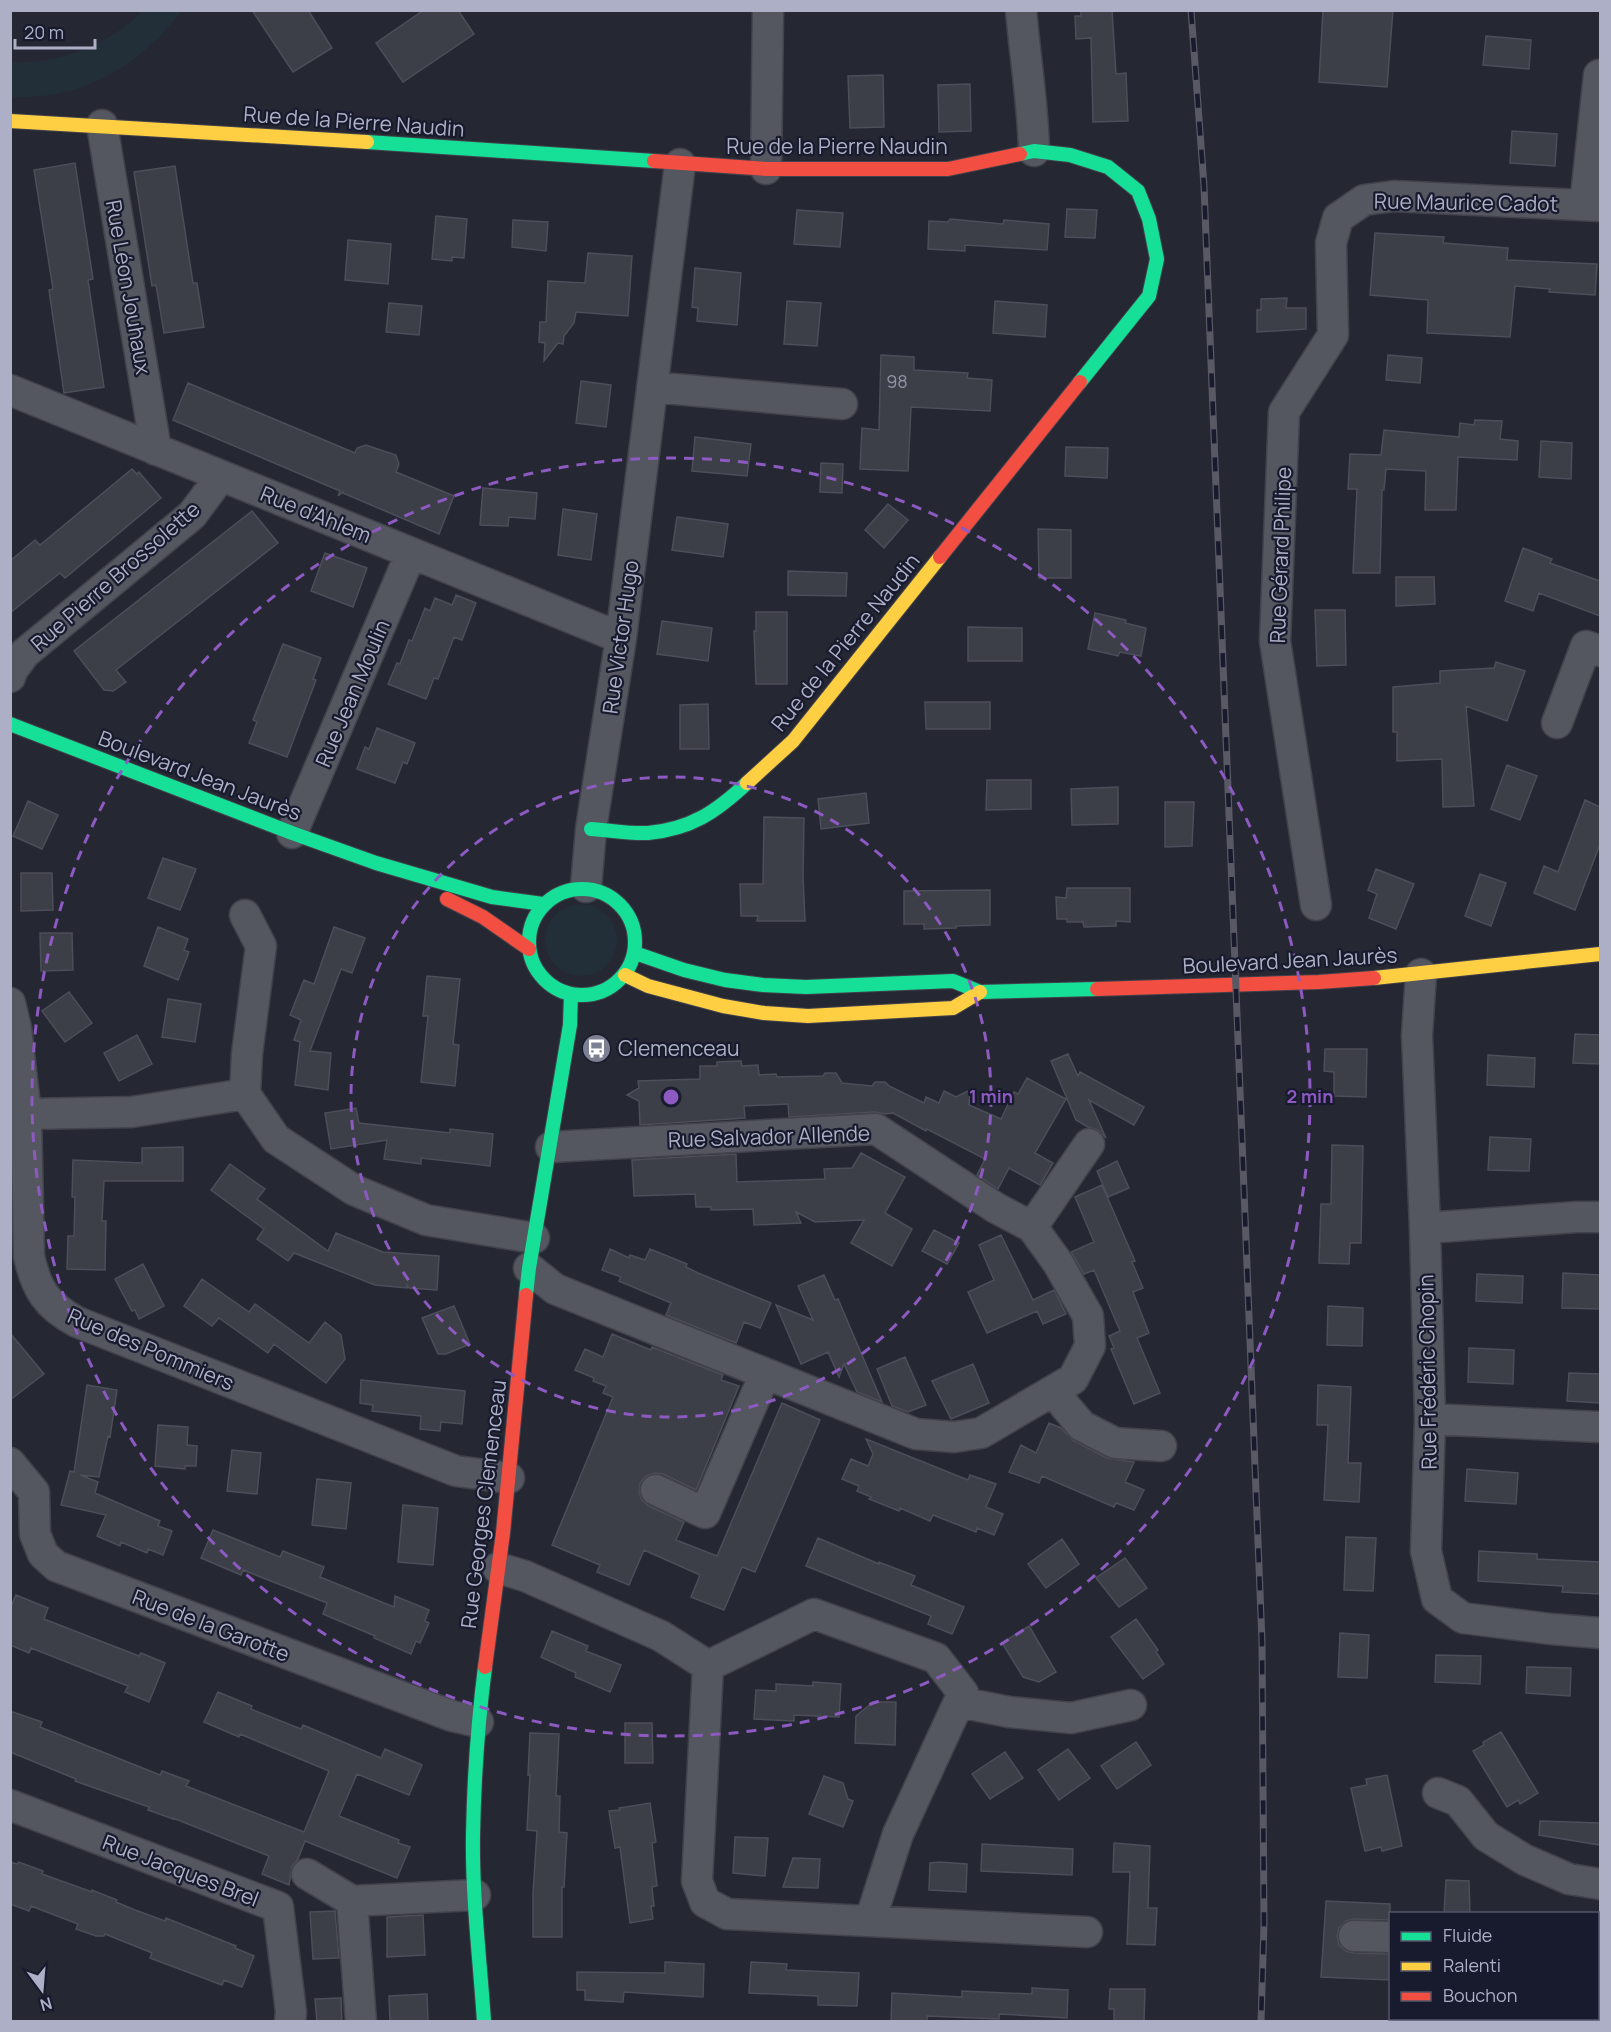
<svg xmlns="http://www.w3.org/2000/svg" width="1611" height="2032" viewBox="0 0 1611 2032" font-family="Manrope,sans-serif">
  <rect width="100%" height="100%" fill="#252732"/>
  <!-- green -->
  <path fill="#222f38" d="M142,11H182C138,67 84,100 11,97V62C59,64 108,46 142,11Z
    M545 940a36 36 0 1 1 72 0a36 36 0 1 1-72 0Z"/>
  <!-- building -->
  <path fill="#3c3e48" stroke="#4c4e5a" stroke-width="1.5" d="M252,10H308L332,48L293,72Z
    M424,10H458L474,34L403,82L376,43Z
    M1081,10H1112L1116,74L1126,73L1128,121L1093,122L1091,38L1076,39L1075,16H1081Z
    M1323,10H1393L1387,87L1319,82Z
    M1486,36L1531,40L1529,69L1483,65Z
    M883,75L884,127L850,128L848,76Z
    M970,84L971,131L939,132L938,85Z
    M1512,131L1557,134L1555,166L1510,163Z
    M75,163L93,279L88,280L104,387L64,393L49,290L53,289L34,170Z
    M175,166L193,283H197L204,327L164,333L156,285L152,286L134,172Z
    M1067,209L1097,210L1095,238L1065,237Z
    M797,210L843,213L840,247L794,244Z
    M436,216L467,219L464,258L452,257V261L432,259Z
    M950,219L1003,224L1004,220L1049,224L1047,250L965,245V251L928,249L929,221L948,222Z
    M513,220L548,222L546,251L512,247Z
    M1375,233L1444,237L1443,243L1508,248L1507,260L1597,264L1595,295L1549,292L1550,289L1515,286L1510,337L1427,333L1428,300L1370,295Z
    M348,240L391,244L388,284L345,280Z
    M588,253L632,256L628,316L576,312L574,323L564,336L563,344L558,343L544,361L545,343L539,342L540,322H546L548,281L585,283Z
    M695,268L741,273L737,325L697,321L698,308L692,307Z
    M1287,298L1286,308H1306V329L1257,332V310H1261V299Z
    M787,301L821,303L817,346L784,344Z
    M995,301L1047,305L1045,337L993,333Z
    M389,303L422,306L419,335L386,332Z
    M881,355L914,357V370L968,373L967,378L992,380L990,411L911,407L908,471L860,469L862,428L879,430Z
    M1388,355L1422,358L1420,383L1386,380Z
    M581,381L611,385L606,427L576,423Z
    M188,383L355,453L357,448L366,445L396,455L399,464L396,472L454,496L439,534L343,493L344,491L338,496L340,491L173,420Z
    M1475,420L1502,421L1500,439L1518,441L1517,460L1458,457L1456,510H1425L1426,471L1386,469L1384,490H1382L1380,573H1353L1357,489H1348L1350,454L1381,455L1384,430L1459,437L1460,423L1474,425Z
    M695,437L751,444L747,476L692,471Z
    M1541,441L1572,443L1571,479L1539,477Z
    M1066,447L1108,448L1107,478L1065,476Z
    M821,463L843,464L842,493L820,492Z
    M132,469L137,474L139,472L161,498L65,578L60,573L10,613V561L35,540L40,545Z
    M483,488L537,493L535,519L509,517L508,526L480,525Z
    M888,504L908,520L884,548L865,530Z
    M563,509L597,514L591,560L558,555Z
    M252,511L278,543L116,670L126,682L113,691L104,690L74,651Z
    M677,517L728,524L723,557L672,550Z
    M1038,529L1071,530V578H1039Z
    M1523,548L1552,559L1550,563L1600,581V616L1539,593L1533,611L1505,601Z
    M325,553L367,568L353,607L311,591Z
    M788,571L847,573L846,596L788,595Z
    M1396,577H1434L1435,604L1396,606Z
    M456,595L476,603L462,640L454,637L438,679L434,678L426,699L388,684L397,663L400,664L409,640L412,641L425,608L430,611L435,598L452,605Z
    M1315,610H1345L1346,665L1317,666Z
    M756,612H787V684H756L754,631H756Z
    M1095,613L1126,620L1125,623L1146,628L1141,656L1120,652L1118,656L1088,649Z
    M662,621L712,628L708,661L657,654Z
    M968,627L1022,628V661H968Z
    M283,644L321,658L313,679L316,680L287,757L249,743L257,722L253,720Z
    M1496,662L1525,671L1507,721L1466,706L1474,806L1443,807L1442,759L1397,761V732H1393V687L1440,683V671L1494,668Z
    M925,702H990V729H926Z
    M708,704L709,749H680V705Z
    M377,728L415,743L407,764L403,762L395,783L357,769L365,747L369,749Z
    M1507,765L1537,776L1520,820L1491,809Z
    M987,780H1031V809L986,810Z
    M1118,787V824L1072,825L1071,789Z
    M866,793L869,823L821,829L818,799Z
    M1585,800L1600,807V844L1575,910L1534,893L1544,866L1558,872Z
    M28,801L58,815L42,849L13,836Z
    M1165,802H1194L1192,846L1165,847Z
    M764,817L804,818L803,876L805,921H757L758,916H741L740,884H763Z
    M163,858L196,869L180,910L148,898Z
    M1376,869L1414,884L1396,929L1369,918L1377,894L1368,890Z
    M21,873H52L53,910L21,911Z
    M1480,874L1506,883L1491,926L1465,916Z
    M1067,888H1130V922L1116,921V926L1084,927L1083,922H1067V919H1057L1056,897L1066,898Z
    M990,890V925L956,926V928L924,929V924H904V891Z
    M158,927L188,939L184,950L189,952L178,980L144,966Z
    M334,927L365,938L352,973L341,969L310,1051L331,1053L328,1090L295,1085L300,1042L294,1040L301,1020L290,1015L304,980L314,984Z
    M40,933H72L73,970L41,971Z
    M427,976L460,979L453,1044L459,1045L455,1086L421,1082L428,1016H423Z
    M69,992L92,1023L65,1042L42,1011Z
    M168,999L201,1004L195,1042L162,1037Z
    M1575,1034L1600,1035V1064L1573,1063Z
    M137,1035L152,1064L119,1081L104,1053Z
    M1325,1049H1367L1366,1097L1334,1096V1072L1324,1071Z
    M1068,1054L1078,1076L1080,1072L1144,1107L1134,1125L1089,1100L1106,1138L1098,1130L1088,1127L1076,1120L1051,1061Z
    M1488,1055L1535,1058L1534,1087L1487,1085Z
    M741,1061L742,1066L758,1065L759,1075L776,1074L777,1077L823,1076L825,1073H836L842,1083L872,1086L875,1082H885L889,1086L924,1103L926,1097L939,1103L944,1091L956,1097L970,1090L969,1105L1001,1119L1014,1092L1018,1094L1027,1078L1066,1099L1035,1153L1053,1163L1040,1185L1009,1168L998,1189L977,1175L985,1159L927,1129L926,1131L893,1113L885,1114L875,1112L789,1117L788,1104L744,1106L745,1118L640,1125L639,1101L627,1095L639,1088L638,1081L700,1079V1066H717V1062Z
    M356,1108L359,1123L450,1133V1129L493,1134L490,1166L421,1158V1164L384,1159L387,1140L331,1149L325,1113Z
    M1490,1137L1531,1139L1529,1171L1488,1170Z
    M1332,1145L1363,1146L1361,1243H1350L1349,1264L1319,1263L1321,1204H1331Z
    M183,1147V1181H104L102,1221H106L105,1270L67,1269L68,1236H74L75,1197H72L73,1160L142,1163V1148Z
    M861,1153L905,1177L885,1213L912,1229L892,1266L851,1243L864,1220L815,1222L796,1212L801,1223L754,1225L753,1209L711,1210V1207H696L695,1194L634,1196L632,1160L736,1154L737,1182L825,1179L824,1169L852,1168Z
    M1117,1161L1129,1188L1108,1197L1097,1171Z
    M230,1164L265,1189L257,1199L328,1251L336,1233L383,1252L439,1256L437,1290L409,1288L407,1285V1288L375,1285L294,1253L288,1261L257,1239L264,1229L211,1190Z
    M1102,1185L1135,1261L1132,1262L1143,1288L1133,1292L1149,1333L1137,1338L1160,1393L1134,1404L1111,1349L1114,1348L1109,1336L1120,1331L1094,1270L1084,1274L1071,1252L1094,1242L1075,1197Z
    M934,1230L959,1243L947,1264L922,1251Z
    M1001,1235L1033,1300L1054,1290L1066,1314L1043,1324L1037,1311L987,1333L968,1292L994,1280L979,1245Z
    M610,1249L629,1258L630,1255L645,1260L650,1249L687,1264L686,1267L698,1273L771,1303L760,1328L744,1322L736,1343L666,1315L671,1303L619,1281L621,1277L602,1270Z
    M143,1264L164,1306L139,1319L135,1310L132,1311L115,1279Z
    M1563,1273L1600,1275V1309L1562,1308Z
    M1477,1274L1523,1276L1522,1303L1476,1301Z
    M824,1275L835,1300L838,1299L882,1402L857,1392L844,1364L839,1377L828,1352L801,1364L776,1305L813,1320L798,1286Z
    M202,1279L249,1312L255,1304L309,1343L325,1322L341,1335L345,1359L326,1383L274,1344L268,1353L219,1318L212,1326L184,1306Z
    M454,1306L470,1344L446,1354H438L422,1318Z
    M1328,1306L1363,1308L1362,1346L1327,1345Z
    M10,1333L44,1374L10,1400Z
    M612,1334L651,1350L652,1347L723,1375L721,1380L739,1386L696,1490L663,1474L655,1473L646,1476L640,1483L639,1492L642,1500L649,1506L684,1522L676,1540L717,1556L782,1403L820,1420L755,1572L742,1567L724,1610L691,1597L700,1575L644,1550L629,1585L597,1572L600,1565L552,1545L613,1397L603,1393L606,1386L593,1381L594,1378L575,1370L585,1349L603,1357Z
    M1469,1348L1514,1350L1513,1384L1468,1382Z
    M905,1357L926,1405L908,1412L892,1406L877,1369Z
    M973,1364L989,1403L951,1419L932,1381Z
    M1569,1373L1600,1374V1403L1567,1401Z
    M361,1380L465,1391L462,1424L441,1422L440,1431L420,1429L421,1416L372,1411L373,1405L360,1403Z
    M87,1385L117,1390L110,1437L108,1436L99,1477L80,1475L98,1482L95,1493L160,1521L158,1526L172,1531L163,1555L148,1549L147,1553L121,1542L120,1546L97,1536L106,1515L61,1505L70,1471L74,1472Z
    M1318,1385L1351,1387L1348,1463H1361L1359,1502L1324,1500L1328,1425H1317Z
    M1049,1423L1061,1428L1074,1441L1107,1458L1134,1462L1125,1482L1144,1490L1134,1510L1116,1503L1114,1507L1042,1476L1039,1483L1009,1472L1021,1445L1036,1453Z
    M158,1425L188,1427L187,1445L197,1446L196,1466H185V1469L155,1466Z
    M866,1439L968,1480L970,1475L996,1484L986,1507L1003,1514L994,1535L977,1528L976,1532L933,1515L930,1521L900,1508L899,1511L869,1499L871,1497L857,1491L859,1486L842,1479L851,1459L868,1466L873,1454Z
    M232,1450L261,1453L257,1494L227,1491Z
    M1467,1469L1518,1473L1516,1504L1465,1501Z
    M317,1479L351,1483L346,1529L312,1525Z
    M403,1505L438,1508L433,1565L398,1562Z
    M213,1530L280,1557L283,1551L324,1567L320,1577L394,1607L395,1596L429,1610L425,1621L429,1623L420,1643L416,1641L411,1654L374,1638L375,1636L323,1614L327,1603L243,1570L241,1575L201,1558Z
    M1346,1537L1376,1538L1373,1591L1344,1590Z
    M818,1538L879,1564V1562L915,1576L911,1585L964,1607L952,1634L928,1624L931,1616L806,1566Z
    M1062,1539L1079,1564L1046,1588L1028,1564Z
    M1479,1551L1537,1554V1559L1600,1562V1594L1562,1592L1563,1586L1478,1581Z
    M1125,1558L1147,1588L1119,1607L1096,1578Z
    M16,1595L48,1608L44,1619L139,1656L141,1653L165,1663L149,1702L125,1692L128,1686L31,1648L29,1653L10,1645V1609Z
    M1136,1619L1158,1650L1156,1652L1164,1664L1143,1679L1111,1637Z
    M1029,1626L1056,1672L1039,1682L1023,1677L1002,1643Z
    M552,1631L588,1646L586,1651L621,1665L610,1692L575,1677L576,1673L541,1657Z
    M1340,1633L1369,1635L1367,1678L1338,1677Z
    M1436,1655L1481,1656L1480,1684L1435,1682Z
    M1527,1667L1571,1668L1570,1696L1526,1693Z
    M813,1682L841,1684L839,1717L794,1715V1721L754,1719L756,1690L776,1691V1684L813,1686Z
    M218,1692L252,1706L251,1709L301,1729L303,1725L381,1758L385,1749L422,1765L409,1795L357,1774L339,1816L399,1840L398,1843L410,1847L397,1878L305,1841L298,1859L292,1866L289,1885L262,1874L269,1856L173,1818V1819L148,1810L149,1807L75,1781L76,1779L10,1752V1711L42,1722L40,1727L160,1775L162,1771L189,1781L186,1786L304,1832L329,1771L240,1734L239,1737L204,1722Z
    M873,1702H896L895,1745L855,1743L856,1716Z
    M625,1723H652L653,1763H625Z
    M1501,1732L1538,1793L1520,1804L1518,1800L1507,1807L1473,1751L1484,1745L1483,1742Z
    M530,1733L559,1734L556,1796H560L559,1832L567,1833L564,1887H562V1937H533V1893L537,1831L527,1830L530,1775H528Z
    M1136,1742L1151,1765L1117,1789L1101,1766Z
    M1068,1749L1090,1778L1059,1800L1038,1770Z
    M1005,1752L1023,1778L990,1799L972,1774Z
    M1387,1775L1402,1846L1382,1851L1381,1847L1365,1851L1351,1788L1367,1785L1366,1779Z
    M824,1776L843,1783L848,1799L853,1801L843,1827L809,1814Z
    M650,1803L656,1842L652,1843L657,1886L652,1887L654,1906H651L653,1919L630,1923L620,1847L615,1848L609,1811L620,1810L619,1808Z
    M1540,1821L1600,1823V1845L1539,1835Z
    M735,1837L768,1838L765,1876L733,1873Z
    M1114,1843L1150,1846L1148,1908H1157L1155,1945L1127,1944L1130,1872H1113Z
    M982,1844L1073,1849L1072,1875L981,1871Z
    M793,1858L820,1859L818,1888L783,1887Z
    M10,1862L17,1864L19,1862L43,1871L42,1874L92,1892V1890L117,1900L116,1902L135,1910L165,1921L166,1918L236,1946L235,1948L254,1956L242,1987L224,1980L222,1985L150,1958L152,1953L105,1934L104,1936H96L76,1929L78,1924L31,1906L29,1911L10,1904Z
    M939,1862L967,1864L966,1892L929,1890L930,1863Z
    M1446,1880L1469,1881L1470,1914H1444Z
    M1326,1901L1390,1904V1920L1354,1919L1346,1921L1339,1928L1337,1936L1339,1945L1346,1951L1354,1953L1390,1954V1980L1321,1977Z
    M335,1911L339,1958L313,1959L310,1912Z
    M423,1915L425,1955L387,1957V1917Z
    M665,1962L704,1964L703,1997L624,1992L623,2002L585,2000V1990H577V1972L665,1973Z
    M751,1962L787,1964L786,1970L859,1973L857,2006L818,2005V1996L749,1993Z
    M1032,1988L1068,1990L1067,2018L999,2014V2019L927,2016V2022H891L892,1993L962,1997V1991L1032,1994Z
    M1110,1989H1145L1144,2022H1114V2009H1109Z
    M427,1994L428,2022H390L389,1996Z
    M341,1998L342,2022H317L315,1999Z"/>
  <g fill="none" stroke-linecap="round" stroke-linejoin="round">
    <defs>
      <path id="street" d="M1021,10C1025,57 1033,104 1034,151
        M102,125L156,450
        M766,169L768,10
        M1585,205L1599,75H1600
        M652,387L842,404
        M10,390L621,638
        M10,677L13,669L25,653L192,515L221,476
        M1557,723L1586,646L1600,651
        M292,833L411,553
        M586,887L591,829L621,638L680,164
        M1316,905L1275,641L1284,412L1333,335L1331,243L1338,218L1364,200L1394,196L1600,206
        M245,915L261,946L247,1054L245,1094L276,1139L354,1190L426,1220L534,1238
        M1421,974L1417,1035L1425,1228L1430,1419L1426,1551L1437,1599L1463,1618L1551,1629L1600,1633
        M10,1003L16,1028L26,1114L29,1256C36,1289 47,1306 77,1322L456,1471L509,1478
        M26,1114L132,1112L245,1094
        M1032,1227L1089,1144
        M1425,1228L1577,1217H1600
        M529,1268L555,1289L916,1434L954,1437L981,1433L1073,1379L1090,1346L1088,1316L1058,1263L1032,1227L996,1208L876,1129L551,1147
        M1055,1390L1065,1406L1082,1426L1115,1443L1161,1446
        M1430,1419L1600,1427
        M10,1463L34,1492L35,1534L43,1554L56,1566L452,1716L478,1722
        M656,1490L705,1513L765,1374
        M498,1568L525,1576L661,1636L708,1666L697,1881L705,1902L727,1914L1087,1932
        M708,1666L814,1614L936,1658L963,1693L898,1834L870,1921
        M959,1702L1009,1712L1071,1718L1131,1705
        M1438,1793L1458,1801L1486,1836L1525,1860L1569,1879L1600,1884
        M10,1805L278,1907L291,2012L290,2022
        M307,1874L352,1901
        M1354,1936L1390,1937
        M1598,1943H1600
        M361,2022L352,1901L475,1895
        M1456,2022V2018"/>
      <path id="fast" d="M367,142L654,161
        M1020,154L1034,151L1070,155L1108,167L1138,191L1149,219L1157,259L1149,296L1080,382
        M10,724L292,833L376,863L492,897L543,904
        M591,829C609,830 629,834 648,833C691,829 716,812 747,783
        M529 942a53 53 0 1 1 106 0a53 53 0 1 1-106 0Z
        M635,953L684,970L725,980L763,985L806,987L953,981L980,992L1097,989
        M526,1295L529,1268L570,1025L571,994
        M484,2022C480,1960 472,1897 473,1835C474,1779 478,1722 485,1667"/>
      <path id="slow" d="M10,121L367,142
        M747,783L793,741L940,557
        M625,975L648,986L723,1006L764,1013L808,1016L953,1008L980,992
        M1374,978L1600,954"/>
      <path id="jam" d="M654,161L766,169H948L1020,154
        M940,557L1080,382
        M447,899L483,917L529,949
        M1097,989L1319,982L1374,978
        M485,1667L503,1533L526,1295"/>
    </defs>
    <!-- street casing -->
    <use href="#street" stroke="#41424b" stroke-width="33"/>
    <!-- fast casing -->
    <use href="#fast" stroke="#41424b" stroke-width="16"/>
    <!-- slow casing -->
    <use href="#slow" stroke="#41424b" stroke-width="16"/>
    <!-- jam casing -->
    <use href="#jam" stroke="#41424b" stroke-width="16"/>
    <!-- street -->
    <use href="#street" stroke="#545660" stroke-width="30"/>
    <!-- fast -->
    <use href="#fast" stroke="#16e098" stroke-width="14"/>
    <!-- slow -->
    <use href="#slow" stroke="#ffcf43" stroke-width="14"/>
    <!-- jam -->
    <use href="#jam" stroke="#f24e42" stroke-width="14"/>
    <defs>
      <path id="rail" d="M1191,10L1204,186L1262,1642L1264,1924L1261,2022"/>
    </defs>
    <!-- rail casing -->
    <use href="#rail" stroke="#585964" stroke-width="7"/>
    <!-- rail -->
    <use href="#rail" stroke="#181b2d" stroke-width="4.5" stroke-dasharray="14" stroke-linecap="butt"/>
  </g>
  <!-- distance rings -->
  <g fill="none" stroke="#8c5ac1" stroke-width="3" stroke-dasharray="10 8">
    <circle cx="671" cy="1097" r="320"/>
    <circle cx="671" cy="1097" r="639"/>
  </g>
  <!-- icons -->
  <defs>
    <symbol id="bus-disc" viewBox="-11 -11 22 22"><circle r="9.5" fill="#7d7f92" stroke="#181b2d"/><path d="M-5-6H5V4H4V6H2V4H-2V6H-4V4H-5ZM-3.5-4V0h7V-4ZM-3.5 1.2v1.5H-2V1.2ZM2 1.2v1.5H3.5V1.2Z" fill="#fff"/></symbol>
  </defs>
  <g fill-rule="evenodd">
    <use href="#bus-disc" x="580" y="1032" width="33" height="33"/>
  </g>
  <g text-anchor="middle" dominant-baseline="central" stroke-width="4.5" stroke-linejoin="round" paint-order="stroke">
    <!-- number labels -->
    <g font-size="18" fill="#9093a6">
      <text x="897" y="381">98</text>
    </g>
    <!-- street labels -->
    <g font-size="21" fill="#acafc5" stroke="#181b2d">
      <text transform="translate(354 121) rotate(4)">Rue de la Pierre Naudin</text>
      <text x="837" y="146">Rue de la Pierre Naudin</text>
      <text transform="translate(1466 202) rotate(1)">Rue Maurice Cadot</text>
      <text transform="translate(129 287) rotate(80)">Rue Léon Jouhaux</text>
      <text transform="translate(316 514) rotate(22)">Rue d'Ahlem</text>
      <text transform="translate(1280 555) rotate(-88)">Rue Gérard Philipe</text>
      <text transform="translate(115 576) rotate(-41)">Rue Pierre Brossolette</text>
      <text transform="translate(620 637) rotate(-82)">Rue Victor Hugo</text>
      <text transform="translate(845 642) rotate(-51)">Rue de la Pierre Naudin</text>
      <text transform="translate(352 693) rotate(-67)">Rue Jean Moulin</text>
      <text transform="translate(200 775) rotate(21)">Boulevard Jean Jaurès</text>
      <text transform="translate(1290 960) rotate(-3)">Boulevard Jean Jaurès</text>
      <text transform="translate(769 1136) rotate(-2)">Rue Salvador Allende</text>
      <text transform="translate(151 1349) rotate(23)">Rue des Pommiers</text>
      <text transform="translate(1427 1372) rotate(-91)">Rue Frédéric Chopin</text>
      <text transform="translate(483 1504) rotate(-83)">Rue Georges Clemenceau</text>
      <text transform="translate(211 1625) rotate(21)">Rue de la Garotte</text>
      <text transform="translate(181 1870) rotate(21)">Rue Jacques Brel</text>
    </g>
    <!-- poi labels -->
    <g font-size="21" fill="#acafc5" stroke="#181b2d" text-anchor="start">
      <text x="618" y="1048">Clemenceau</text>
    </g>
  </g>
  <circle cx="671" cy="1097" r="9" fill="#8c5ac1" stroke="#181b2d" stroke-width="3"/>
  <g font-size="18" text-anchor="middle" font-weight="bold" fill="#8c5ac1" stroke="#181b2d" stroke-width="4.5" stroke-linejoin="round" paint-order="stroke">
    <text x="991" y="1103">1 min</text>
    <text x="1310" y="1103">2 min</text>
  </g>
  <!-- border -->
  <rect width="1611" height="2032" fill="none" stroke="#acafc5" stroke-width="24"/>
  <!-- legend -->
  <rect x="1389" y="1912" width="210" height="108" fill="#181b2d" stroke="#53566a" stroke-width="1.5"/>
  <rect x="1401" y="1932" width="30" height="9" fill="#16e098" stroke="#53566a" stroke-width="1.5"/>
  <text x="1443" y="1942" font-size="18" fill="#acafc5">Fluide</text>
  <rect x="1401" y="1962" width="30" height="9" fill="#ffcf43" stroke="#53566a" stroke-width="1.5"/>
  <text x="1443" y="1972" font-size="18" fill="#acafc5">Ralenti</text>
  <rect x="1401" y="1992" width="30" height="9" fill="#f24e42" stroke="#53566a" stroke-width="1.5"/>
  <text x="1443" y="2002" font-size="18" fill="#acafc5">Bouchon</text>
  <!-- north arrow -->
  <g transform="translate(42 1990) rotate(164)" stroke="#181b2d" stroke-width="4.5" paint-order="stroke">
  <path d="M0-4.5L10 22L0 15L-10 22Z" fill="#acafc5"/>
  <text y="-9" font-size="16" font-weight="bold" text-anchor="middle" fill="#acafc5">N</text>
  </g>
  <!-- scale -->
  <path d="M15 39v9h80v-9" fill="none" stroke="#acafc5" stroke-width="3"/>
  <text x="24" y="39" font-size="18" fill="#acafc5" stroke="#181b2d" stroke-width="4.5" paint-order="stroke">20 m</text>
</svg>
